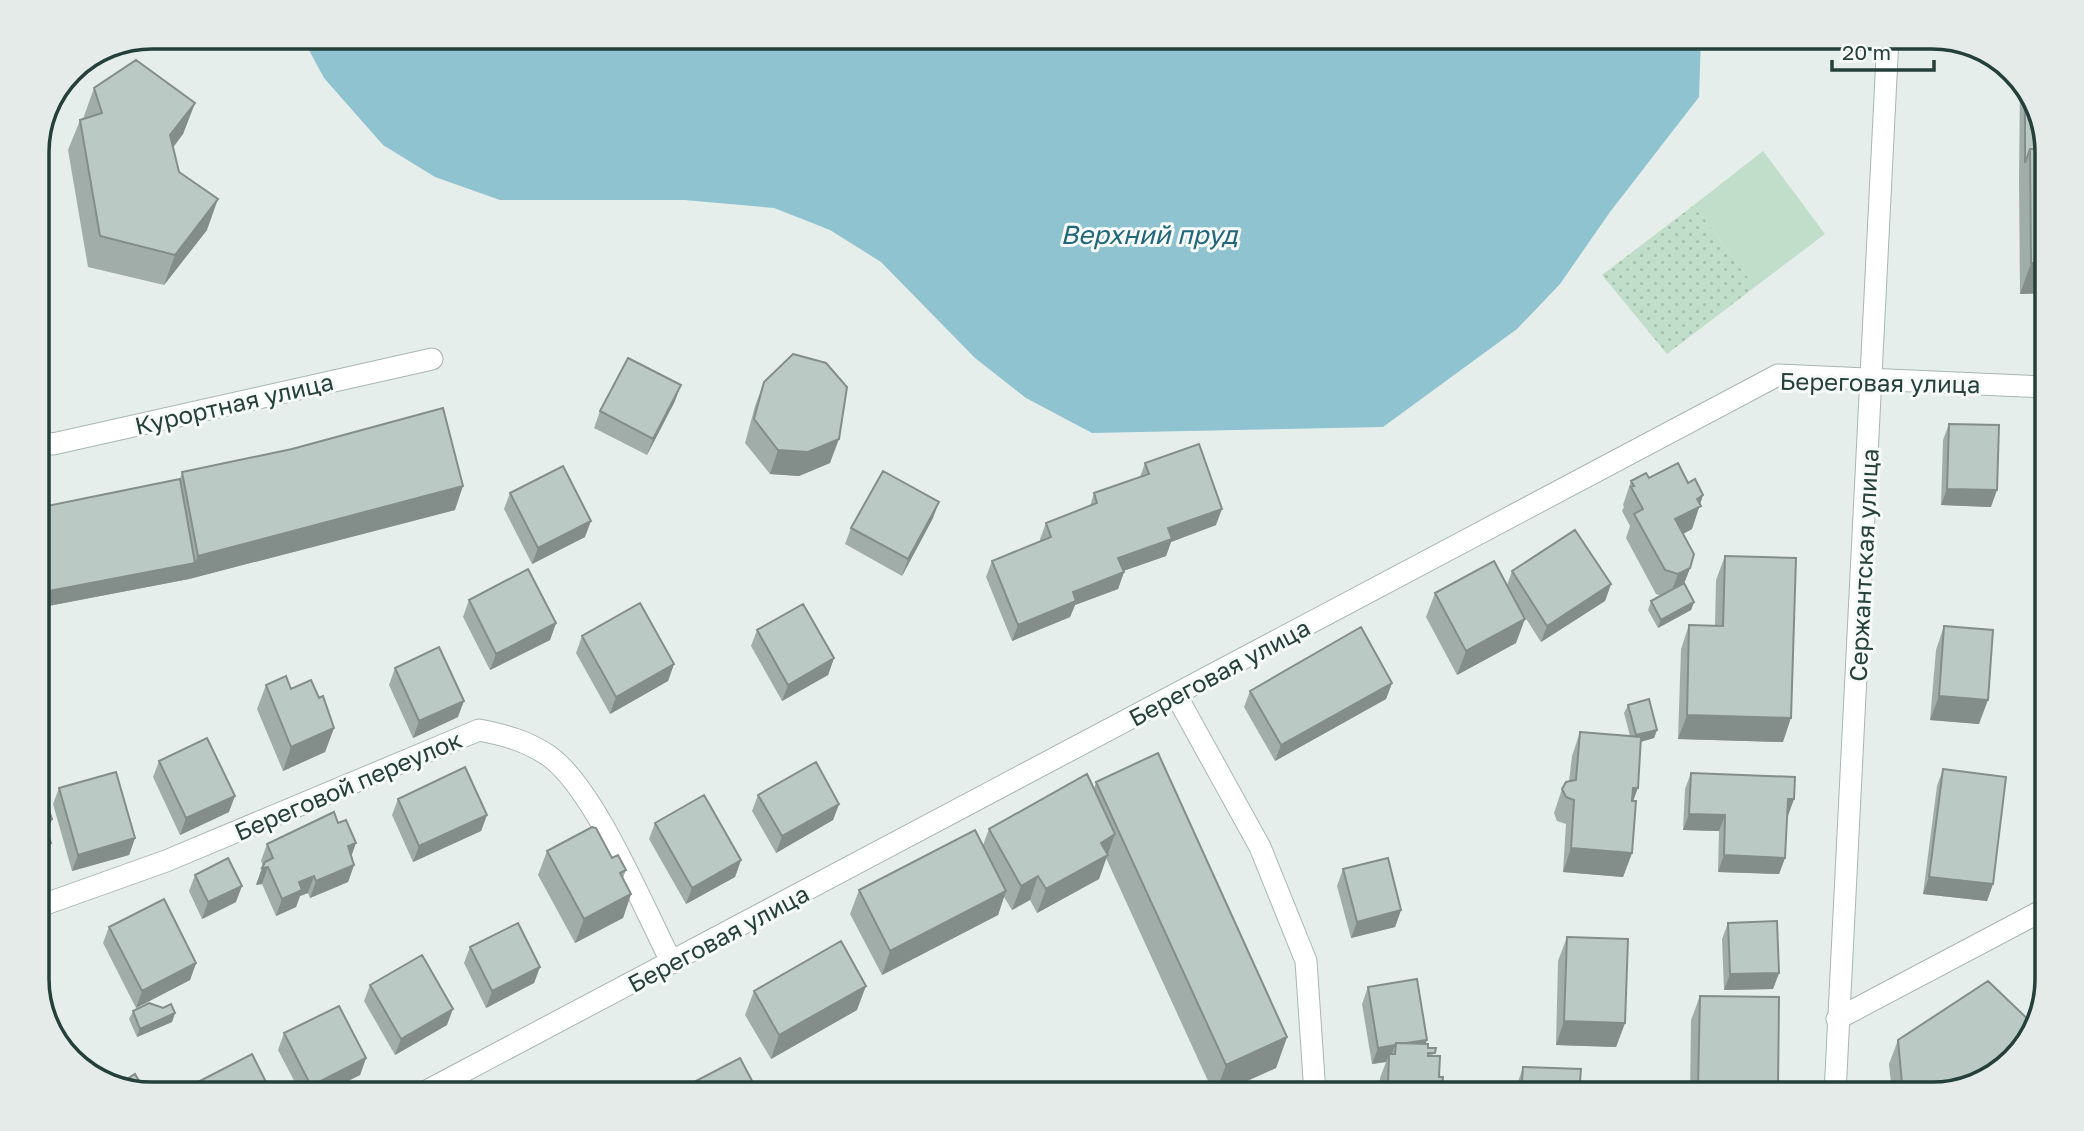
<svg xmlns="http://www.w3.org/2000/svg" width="2084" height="1131" viewBox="0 0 2084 1131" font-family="'Golos Text',sans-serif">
  <defs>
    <pattern id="park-dots" width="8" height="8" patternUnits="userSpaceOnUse" patternTransform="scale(1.75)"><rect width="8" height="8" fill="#c0dec9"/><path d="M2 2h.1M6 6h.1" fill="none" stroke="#a5c0ad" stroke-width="1.8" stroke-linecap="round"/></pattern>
  </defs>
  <rect width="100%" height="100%" fill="#e6eeeb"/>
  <!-- park -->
  <path fill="url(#park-dots)" d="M1694,205L1755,287L1667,354L1602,275Z"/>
  <!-- garden -->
  <path fill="#c0dec9" d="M1763,151L1825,234L1755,287L1694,205Z"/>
  <!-- water -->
  <path fill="#90c3d0" d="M302,37H1701L1699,97L1610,212L1560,284L1517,329L1383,427L1092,433L1026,398L975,358L881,262L830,230L774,208L684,200H500L435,177L383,145L324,78Z"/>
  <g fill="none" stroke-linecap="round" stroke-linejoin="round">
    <defs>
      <path id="street" d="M37,442L53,444L432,359
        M1176,695L1260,847L1306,961L1315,1094
        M37,907L166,861L479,730C505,735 527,741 549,756C595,789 644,909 672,963
        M1837,1019L2047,908
        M421,1094L1778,375L2047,387
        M1835,1094L1888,37"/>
    </defs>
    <!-- street casing -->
    <use href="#street" stroke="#a8b6b2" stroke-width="23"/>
    <!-- street -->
    <use href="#street" stroke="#fff" stroke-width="21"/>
  </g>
  <!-- wall -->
  <path fill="#a1ada9" d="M2020,81L2028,88L2047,145V293L2020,294L2019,180Z
    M94,88L195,103L183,134L173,148L179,172L207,230L164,285L88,267L68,150L80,120L83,119Z
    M764,382L830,463L799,476L770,474L745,443L755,406Z
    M675,401L647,455L594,428L600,411Z
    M1949,424L1991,507L1941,505L1943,440Z
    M2047,445V508H2046V447Z
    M1145,463L1216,525L1171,542L1166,556L1123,571L1124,572L1118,589L1075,605L1070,617L1012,641L986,577L992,561L1040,541V539L1046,523L1090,506L1094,493L1140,477Z
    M182,472L455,510L189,579L43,607L37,572V508L180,479Z
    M1649,478L1688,483L1703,495L1692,529L1683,534L1690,568L1684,583L1694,602L1691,610L1658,628L1648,610L1651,601L1661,596L1656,594L1626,538L1630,526L1622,511L1624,507L1623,505L1631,481Z
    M510,493L585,537L532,564L504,509Z
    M933,518L902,576L845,544L851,528Z
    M1725,556L1783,742L1678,739L1681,649L1689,625H1715L1716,580Z
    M1512,571L1611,584L1605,601L1541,642L1518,606L1516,643L1457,675L1426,617L1435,593L1507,585Z
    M469,600L556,623L550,640L490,670L463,617Z
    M1944,626L1979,724L1930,720L1936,650Z
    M757,630L834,658L828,675L782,701L751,646Z
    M582,636L674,664L668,681L610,714L576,653Z
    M395,668L458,717L413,738L389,685Z
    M1392,683L1386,699L1275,761L1244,707L1250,691Z
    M266,685L291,689L319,698L334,728L325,752L283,771L257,709Z
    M1628,705L1657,730L1654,738L1641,742L1633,801L1632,853L1623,877L1563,872L1566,824L1557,821L1554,813L1562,789L1569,781L1572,756L1580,732L1630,736L1624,713Z
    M159,761L229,812L180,835L153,777Z
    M1943,769L1993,884L1987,901L1923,894L1937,786Z
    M1691,773L1794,799L1787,816L1785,858L1779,874L1718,872L1719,831L1683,830L1685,789Z
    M1096,782L1287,1037L1276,1068L1218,1094H1214L1106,858L1099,879L1037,913L1030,900L1012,910L1004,897L998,915L882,975L850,914L859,890L983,845L989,829L1094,789Z
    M59,788L135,838L129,855L72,871L53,804Z
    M2047,789V829L2035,809L2041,792Z
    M758,795L839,804L833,820L776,853L752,811Z
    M398,799L487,815L481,831L413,862L392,815Z
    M655,823L741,860L735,877L686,904L649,839Z
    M267,844L351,856L354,865L348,882L310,898L308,893L300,896L296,907L276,916L262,884L256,885L263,866L261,861Z
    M547,851L612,858L626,870L623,878L631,894L623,918L575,943L538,875Z
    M1343,869L1401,910L1395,927L1351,938L1337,886Z
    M195,875L236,902L202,919L189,891Z
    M1728,923L1779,973L1773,989L1724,990L1722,939Z
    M109,927L196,963L190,980L136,1008L103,943Z
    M1567,937L1625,1023L1616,1047L1556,1045L1558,961Z
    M470,947L540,967L534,983L486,1008L464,963Z
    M370,985L447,1025L395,1055L364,1001Z
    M1368,987L1425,1044L1434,1056L1439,1077L1441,1094H1371L1375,1084H1380V1078L1386,1062L1372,1064L1362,1004Z
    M754,991L857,1010L771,1059L745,1015Z
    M1700,996L1778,1089L1776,1094H1690L1691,1020Z
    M133,1011L175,1013L172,1022L137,1037L129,1019Z
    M284,1033L366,1058L360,1075L322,1094H301L278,1050Z
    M1898,1040L1932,1094H1892L1889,1064Z
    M1523,1067L1579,1094H1514Z
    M196,1083L272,1094H192Z"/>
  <!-- shaded-wall -->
  <path fill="#838d89" d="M195,103L183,134L158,166L170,135Z
    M218,199L207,230L164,285L175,255Z
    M2031,263H2047V293L2020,294Z
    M681,385L675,401L647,455L653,439Z
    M839,439L830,463L799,476L770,474L778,450Z
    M463,486L455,510L189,579L43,607L49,591L195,563L198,556Z
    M1947,489L1997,490L1991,507L1941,505Z
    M1703,495L1692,529L1666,543L1675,519L1697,499Z
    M939,502L933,518L902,576L908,559Z
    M1222,509L1216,525L1171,542L1166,556L1112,575L1118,558L1168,528Z
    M591,521L585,537L532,564L538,548Z
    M1690,568L1681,592L1669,598L1678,574Z
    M1124,572L1118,589L1075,605L1070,617L1012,641L1018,625L1073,592Z
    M1611,584L1605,601L1541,642L1547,626Z
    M1694,602L1691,610L1658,628L1661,620Z
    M1525,619L1516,643L1457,675L1466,651Z
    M556,623L550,640L490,670L496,654Z
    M834,658L828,675L782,701L788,685Z
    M674,664L668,681L610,714L616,697Z
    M1392,683L1386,699L1275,761L1281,745Z
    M1939,696L1988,700L1979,724L1930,720Z
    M464,701L458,717L413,738L419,721Z
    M1687,715L1791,718L1783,742L1678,739Z
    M334,728L325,752L283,771L291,747Z
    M1657,730L1654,738L1633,744L1636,735Z
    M1633,788H1638L1629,812Z
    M235,796L229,812L180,835L186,818Z
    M1788,799H1794L1788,816L1782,815Z
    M839,804L833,820L776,853L782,836Z
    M1689,814L1725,815L1719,831L1683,830Z
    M487,815L481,831L413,862L419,846Z
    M52,819L44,843L43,822Z
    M1115,834L1099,879L1037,913L1046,889L1101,843Z
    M135,838L129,855L72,871L78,855Z
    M51,843L42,867L37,868V847Z
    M356,843L350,860L348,846Z
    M1571,848L1632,853L1623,877L1563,872Z
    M1724,855L1785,858L1779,874L1718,872Z
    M741,860L735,877L686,904L692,888Z
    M354,865L348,882L310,898L316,881Z
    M268,867L262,884L256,885L262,868Z
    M314,876L308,893L300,896L296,907L276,916L282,899L299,882Z
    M1038,876L1030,900L1012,910L1021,886Z
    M1929,877L1993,884L1987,901L1923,894Z
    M242,886L236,902L202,919L208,902Z
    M1006,891L998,915L882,975L890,951Z
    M631,894L623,918L575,943L584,919Z
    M1401,910L1395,927L1351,938L1357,922Z
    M196,963L190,980L136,1008L142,991Z
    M540,967L534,983L486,1008L492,991Z
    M1779,973L1773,989L1724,990L1730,974Z
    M866,986L857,1010L771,1059L779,1035Z
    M453,1009L447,1025L395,1055L401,1039Z
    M175,1013L172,1022L137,1037L140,1029Z
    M1564,1021L1625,1023L1616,1047L1556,1045Z
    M1287,1037L1276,1068L1218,1094H1215L1226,1065Z
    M1427,1040L1421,1056L1395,1054V1045Z
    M1395,1045L1389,1062V1054L1386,1062L1372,1064L1378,1048Z
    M366,1058L360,1075L322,1094H308L311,1086Z
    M1698,1088L1778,1089L1776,1094H1696Z"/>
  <!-- building -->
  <path fill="#bbc9c4" stroke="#838d89" stroke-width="2" d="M136,60L195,103L170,135L179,172L218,199L175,255L100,236L80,120L102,113L94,88Z
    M2025,86L2028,88L2047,145V149H2030L2025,163Z
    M2030,149H2047V263H2031Z
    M793,354L826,363L847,387L839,439L808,452L778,450L754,419L764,382Z
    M628,358L681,385L653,439L600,411Z
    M443,408L463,486L198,556L182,472L292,449Z
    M1949,424L1999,425L1997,490L1947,489Z
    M1199,444L1222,509L1168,528L1172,539L1118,558L1124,572L1073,592L1076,601L1018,625L992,561L1051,537L1046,523L1097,503L1094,493L1149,474L1145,463Z
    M1678,463L1688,483L1695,479L1703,495L1697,499L1701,506L1675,519L1694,554L1690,568L1678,574L1665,570L1634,514L1643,509L1631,487L1634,486L1631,481L1646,473L1649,478Z
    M563,466L591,521L538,548L510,493Z
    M883,471L939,502L908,559L851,528Z
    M180,479L195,563L49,591L37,522V508Z
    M1575,530L1611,584L1547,626L1512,571Z
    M1725,556L1796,558L1791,718L1687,715L1689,625L1723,626Z
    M1494,561L1525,619L1466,651L1435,593Z
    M528,569L556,623L496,654L469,600Z
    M1684,583L1694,602L1661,620L1651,601Z
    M640,603L674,664L616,697L582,636Z
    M803,604L834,658L788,685L757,630Z
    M1944,626L1993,630L1988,700L1939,696Z
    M1361,627L1392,683L1281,745L1250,691Z
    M439,647L464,701L419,721L395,668Z
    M286,676L291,689L311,680L319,698L323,696L334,728L291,747L266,685Z
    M1649,699L1657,730L1636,735L1628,705Z
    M1580,732L1641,737L1638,788H1633L1632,801H1636L1632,853L1571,848L1574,800L1566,797L1562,789L1566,782L1576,780Z
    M207,738L235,796L186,818L159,761Z
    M1158,753L1287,1037L1226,1065L1096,782Z
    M816,762L839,804L782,836L758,795Z
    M465,767L487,815L419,846L398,799Z
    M1943,769L2006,777L1993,884L1929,877Z
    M116,772L135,838L78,855L59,788Z
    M1691,773L1795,777L1794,799H1788L1785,858L1724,855L1725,815L1689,814Z
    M1087,774L1115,834L1101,843L1108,855L1046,889L1038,876L1021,886L989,829Z
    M2047,789V803L2041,792Z
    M704,795L741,860L692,888L655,823Z
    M37,804L38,808L47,805L52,819L43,822L51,843L37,847Z
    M334,812L338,823L346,820L356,843L348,846L354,865L316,881L314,876L299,882L302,890L282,899L268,867L262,868L265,862L273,858L267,844Z
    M592,827L596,828L612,858L618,855L626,870L620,873L631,894L584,919L547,851Z
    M975,830L1006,891L890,951L859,890Z
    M228,858L242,886L208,902L195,875Z
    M1388,858L1401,910L1357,922L1343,869Z
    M164,899L196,963L142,991L109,927Z
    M1777,921L1779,973L1730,974L1728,923Z
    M518,923L540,967L492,991L470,947Z
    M1567,937L1628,939L1625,1023L1564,1021Z
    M841,941L866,986L779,1035L754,991Z
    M422,955L453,1009L401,1039L370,985Z
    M1417,979L1427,1040L1406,1043H1396L1395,1045L1378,1048L1368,987Z
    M1988,981L2036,1027L2035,1030L1996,1075L1932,1094H1903L1898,1040Z
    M1700,996L1779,997L1778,1089L1698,1088Z
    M149,1003L163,1008L171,1004L175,1013L140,1029L133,1011Z
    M339,1006L366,1058L311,1086L284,1033Z
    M1396,1043L1428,1044V1048H1436L1435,1053H1428V1056H1440L1439,1077H1443L1441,1094H1374L1375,1084H1388L1389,1054H1395Z
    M252,1054L272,1094H202L196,1083Z
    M740,1058L759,1094H671Z
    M1523,1067L1581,1069L1579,1094H1521Z
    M135,1074L146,1093L116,1086Z"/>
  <g text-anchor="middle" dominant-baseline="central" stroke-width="6" stroke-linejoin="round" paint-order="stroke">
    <!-- street labels -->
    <g font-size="24" fill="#25403a" stroke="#f6faf8">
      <text transform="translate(1880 382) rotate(1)">Береговая улица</text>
      <text transform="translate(234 403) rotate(-13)">Курортная улица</text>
      <text transform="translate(1863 565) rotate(-87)">Сержантская улица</text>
      <text transform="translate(1219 672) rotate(-28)">Береговая улица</text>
      <text transform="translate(348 785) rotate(-23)">Береговой переулок</text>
      <text transform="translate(718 938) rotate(-28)">Береговая улица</text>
    </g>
    <!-- water labels -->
    <g font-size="26" font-style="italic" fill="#21667a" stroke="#f6faf8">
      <text x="1149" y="234">Верхний пруд</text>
    </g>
  </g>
  <!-- crop -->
  <path d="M0 0H2084V1131H0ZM152 49H1932A103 103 0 0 1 2035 152V979A103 103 0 0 1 1932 1082H152A103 103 0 0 1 49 979V152A103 103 0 0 1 152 49Z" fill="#e5ebe9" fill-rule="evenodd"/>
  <path fill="none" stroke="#25403a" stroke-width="3.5" d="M152 49H1932A103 103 0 0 1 2035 152V979A103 103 0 0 1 1932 1082H152A103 103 0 0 1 49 979V152A103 103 0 0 1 152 49Z"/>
  <!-- scale -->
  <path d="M1832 60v10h102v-10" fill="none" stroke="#25403a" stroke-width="3.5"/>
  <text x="1842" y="60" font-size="21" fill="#25403a" stroke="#f6faf8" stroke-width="5" paint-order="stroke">20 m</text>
</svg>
